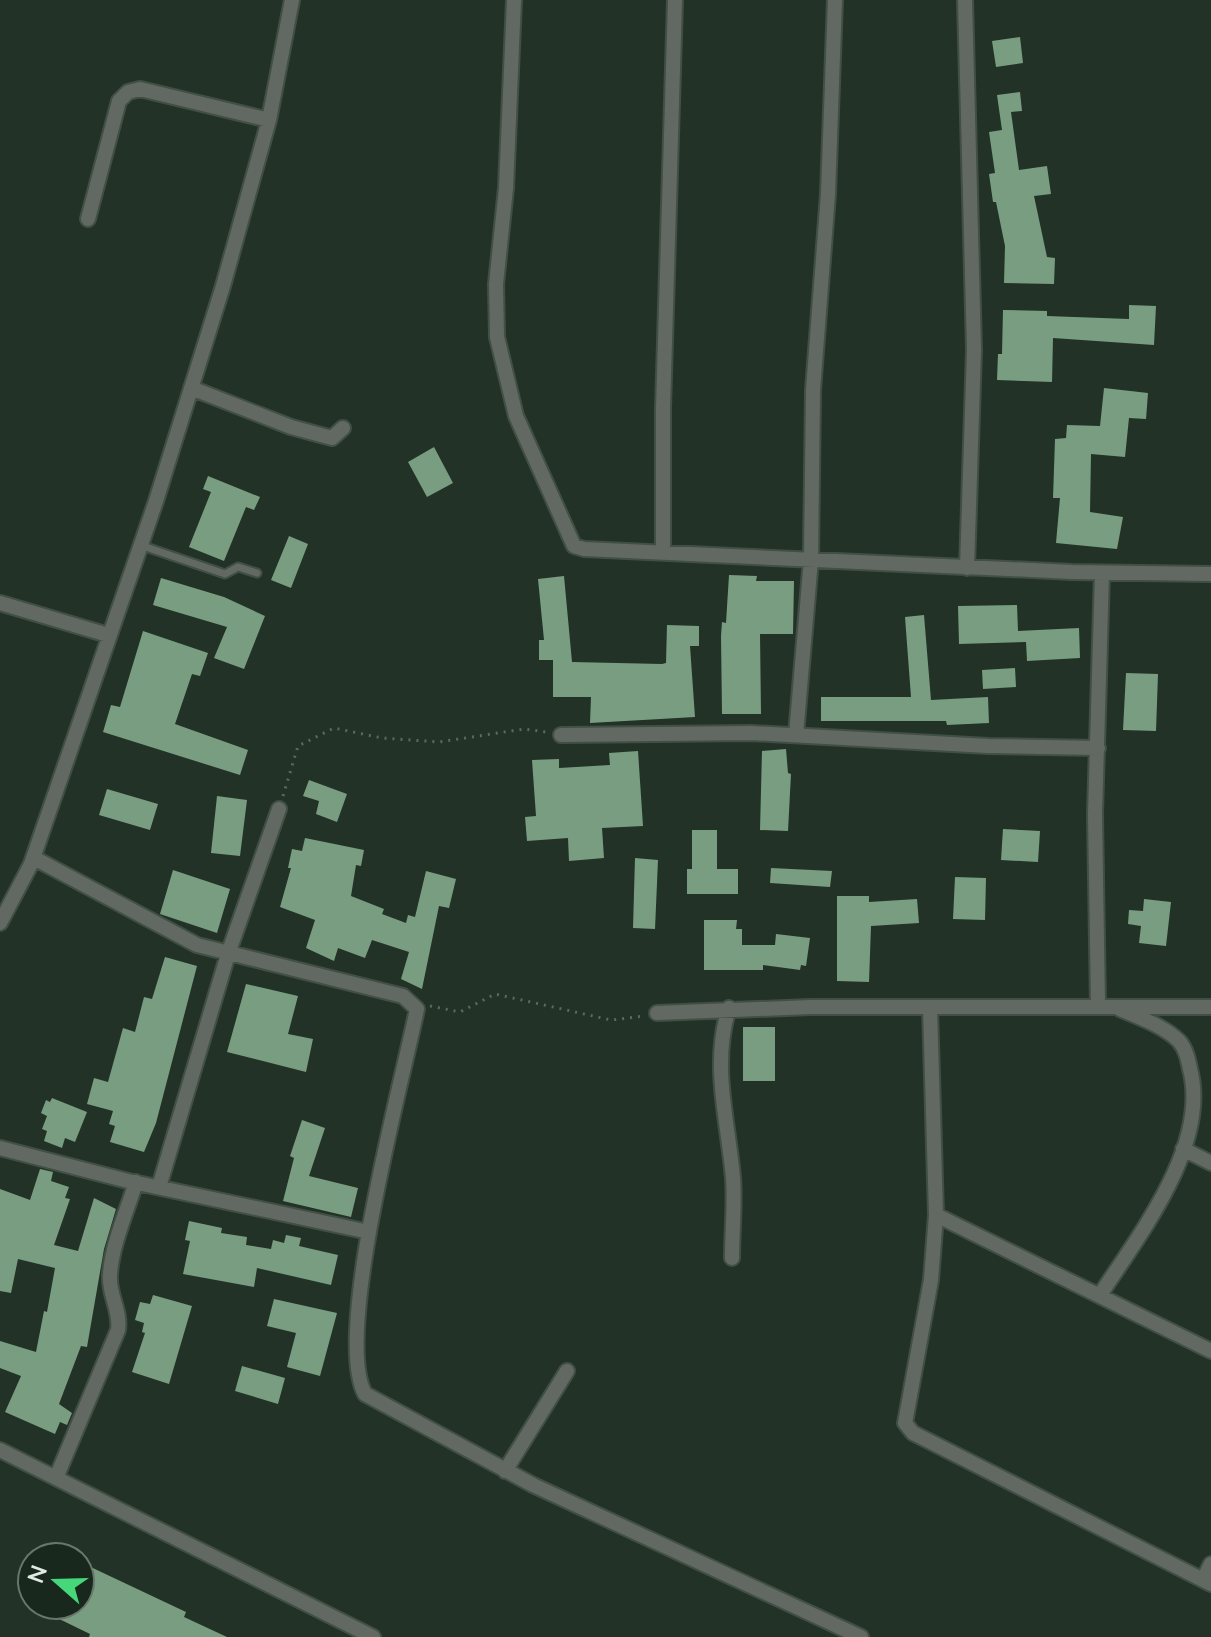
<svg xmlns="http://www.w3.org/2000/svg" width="1211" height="1637" viewBox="0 0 1211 1637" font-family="Lato,sans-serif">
  <rect width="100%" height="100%" fill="#233226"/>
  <!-- building -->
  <path fill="#799d81" d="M1020,37L1023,63L996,67L992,41Z
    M1020,92L1022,111L1011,112L1019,170L1047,166L1051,194L1034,196L1047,257L1055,258L1054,284L1004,283L1005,246L996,202H993L989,174L995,173L989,132L1002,130L997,95Z
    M1129,305L1156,306L1154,345L1053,338L1052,382L997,380L998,354H1002L1003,310L1047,311V316L1129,319Z
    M1104,388L1148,393L1146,419L1129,418L1125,457L1091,454L1090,512L1123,517L1117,549L1056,543L1060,498H1053L1055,439L1066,438L1067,425L1100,426Z
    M434,447L453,483L427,497L408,462Z
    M208,476L260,497L254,510L246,507L224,561L189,547L211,492L203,489Z
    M289,536L308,544L291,588L271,580Z
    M729,575L757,576L756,581H794L793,634H760L761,714H722L721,636L722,622L726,623Z
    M564,576L572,662L662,664L666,663L667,625L699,626V646H690L695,717L590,723L591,697H553V660H539V640H544L538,579Z
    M161,578L224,597L265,616L244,669L214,658L227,627L153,605Z
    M1017,605L1018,631L1079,628L1080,658L1027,661L1026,642L959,644L958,606Z
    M924,615L931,700L988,697L989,723L947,725L946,721H821V697H911L905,617Z
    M143,631L208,653L200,676L192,674L175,724L248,750L240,775L103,732L111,705L120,707Z
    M1015,668L1016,687L983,689L982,670Z
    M1126,673L1158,674L1156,731L1123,730Z
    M786,749L788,773L791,774L788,831L760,830L762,751Z
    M638,751L643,826L602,828L604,858L569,861L568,838L527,841L525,817L536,816L532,760L559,759V768L610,765L609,753Z
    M309,780L347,794L337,822L316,814L319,801L303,796Z
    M107,789L158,804L150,830L99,815Z
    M217,796L247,800L240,856L211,853Z
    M1003,829L1040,831L1038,862L1001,860Z
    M692,830H717V869H738V894H687V869H692Z
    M305,838L364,850L361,866L356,865L351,896L384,909L382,914L406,923L408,915L415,917L426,871L456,879L449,908L439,906L422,989L401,979L409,952L372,940L365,958L338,948L334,961L306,948L315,920L280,907L291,868H288L292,849L302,851Z
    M635,858L658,860L655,929L633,928Z
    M771,868L832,871L830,887L770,883Z
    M173,870L230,889L217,933L160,914Z
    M955,877L986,878L985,920L953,919Z
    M837,896H869V902L917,899L919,923L871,926L869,982L837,981Z
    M1144,899L1171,902L1166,946L1139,943L1141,926L1128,924L1129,910L1143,911Z
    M704,920H737L736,929H742V945H775L776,934L810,938L806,966L801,965L800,970L763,965V970H704Z
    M165,957L197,966L156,1123L144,1152L110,1142L115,1126L109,1124L113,1111L87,1104L94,1078L108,1082L123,1028L135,1032L144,997L152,999Z
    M246,984L298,996L288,1034L313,1039L306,1072L227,1052Z
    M743,1027H775V1081H743Z
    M52,1098L87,1112L75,1142L65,1138L62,1148L44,1141L47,1131L42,1129L47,1116L41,1113L46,1100L50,1102Z
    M302,1120L325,1128L309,1176L358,1188L351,1217L283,1201L294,1158L290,1156Z
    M40,1169L53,1172L51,1181L69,1187L65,1198L70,1199L54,1245L78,1251L94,1198L116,1209L104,1249L87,1347L81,1346L59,1404L72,1413L67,1425L60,1422L55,1434L5,1412L21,1376L0,1368V1341L36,1352L44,1311L47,1312L55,1268L18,1259L11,1293L0,1291V1189L30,1200Z
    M189,1221L222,1228L221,1233L247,1237L246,1245L271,1249L273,1240L284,1243L286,1235L301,1238L299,1246L338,1255L331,1285L257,1268L254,1287L183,1274L190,1241L185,1240Z
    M153,1295L192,1306L169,1384L132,1372L145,1333L142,1332L144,1323L135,1320L140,1302L150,1304Z
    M274,1299L337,1313L320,1376L287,1367L296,1333L267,1326Z
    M242,1366L285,1378L278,1404L235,1391Z
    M80,1562L186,1612L184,1617L227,1637H89L90,1634L51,1615L56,1605H80Z"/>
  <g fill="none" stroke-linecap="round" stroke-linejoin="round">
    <defs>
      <path id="lane" d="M140,545L225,574L238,567L257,573"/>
      <path id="street" d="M514,0L506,188L496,284L497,337L516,416L574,546L584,549L1072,572L1211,574
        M965,0L974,350L967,568
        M88,219L119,101L128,92L140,89L269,120
        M191,388L291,427L332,438L343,428
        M663,553V409L675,0
        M0,603L108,635
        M561,735L751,733L988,746L1098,748
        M796,735L811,559L813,390L828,194L835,0
        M34,858L197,945L403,996L417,1009C402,1083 333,1336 365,1394L533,1485L861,1637
        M0,923L31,864L156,501L223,286L269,120L292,0
        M1098,1006L1095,814L1102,573
        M930,1007L936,1215L931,1280L905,1423L913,1433L1211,1584
        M729,1008C711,1065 728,1120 733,1178C735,1204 732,1232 732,1258
        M657,1013L811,1007H1211
        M0,1148L128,1181L369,1232
        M1183,1149L1211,1163
        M159,1187L228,954L279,809
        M936,1215L1211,1351
        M1100,1295C1139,1235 1210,1145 1190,1069C1188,1059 1186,1049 1179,1041C1164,1026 1140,1018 1120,1009
        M0,1450L373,1637
        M505,1471L567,1371
        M56,1478L118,1330C121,1310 108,1294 110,1274C112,1244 127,1211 136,1182
        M1203,1580L1211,1564"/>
    </defs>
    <!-- lane casing -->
    <use href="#lane" stroke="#414f44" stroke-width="11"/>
    <!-- street casing -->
    <use href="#street" stroke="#414f44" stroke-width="18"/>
    <!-- path -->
    <path stroke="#5c695f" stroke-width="3" stroke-dasharray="2 6" stroke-linecap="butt" d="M283,796L298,746L334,728L382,738L439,742L524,729L546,732
      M430,1006L460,1012L495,994L611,1020L645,1016"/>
    <!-- lane -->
    <use href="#lane" stroke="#626963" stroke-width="7"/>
    <!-- street -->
    <use href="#street" stroke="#626963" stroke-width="14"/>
  </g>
  <!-- north arrow -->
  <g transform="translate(56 1581) rotate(290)"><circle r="38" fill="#19281d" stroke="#69766c" stroke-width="2"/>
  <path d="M0-6L14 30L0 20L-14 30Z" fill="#46d77a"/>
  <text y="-12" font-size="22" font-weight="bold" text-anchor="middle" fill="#e1eae3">N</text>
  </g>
</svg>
